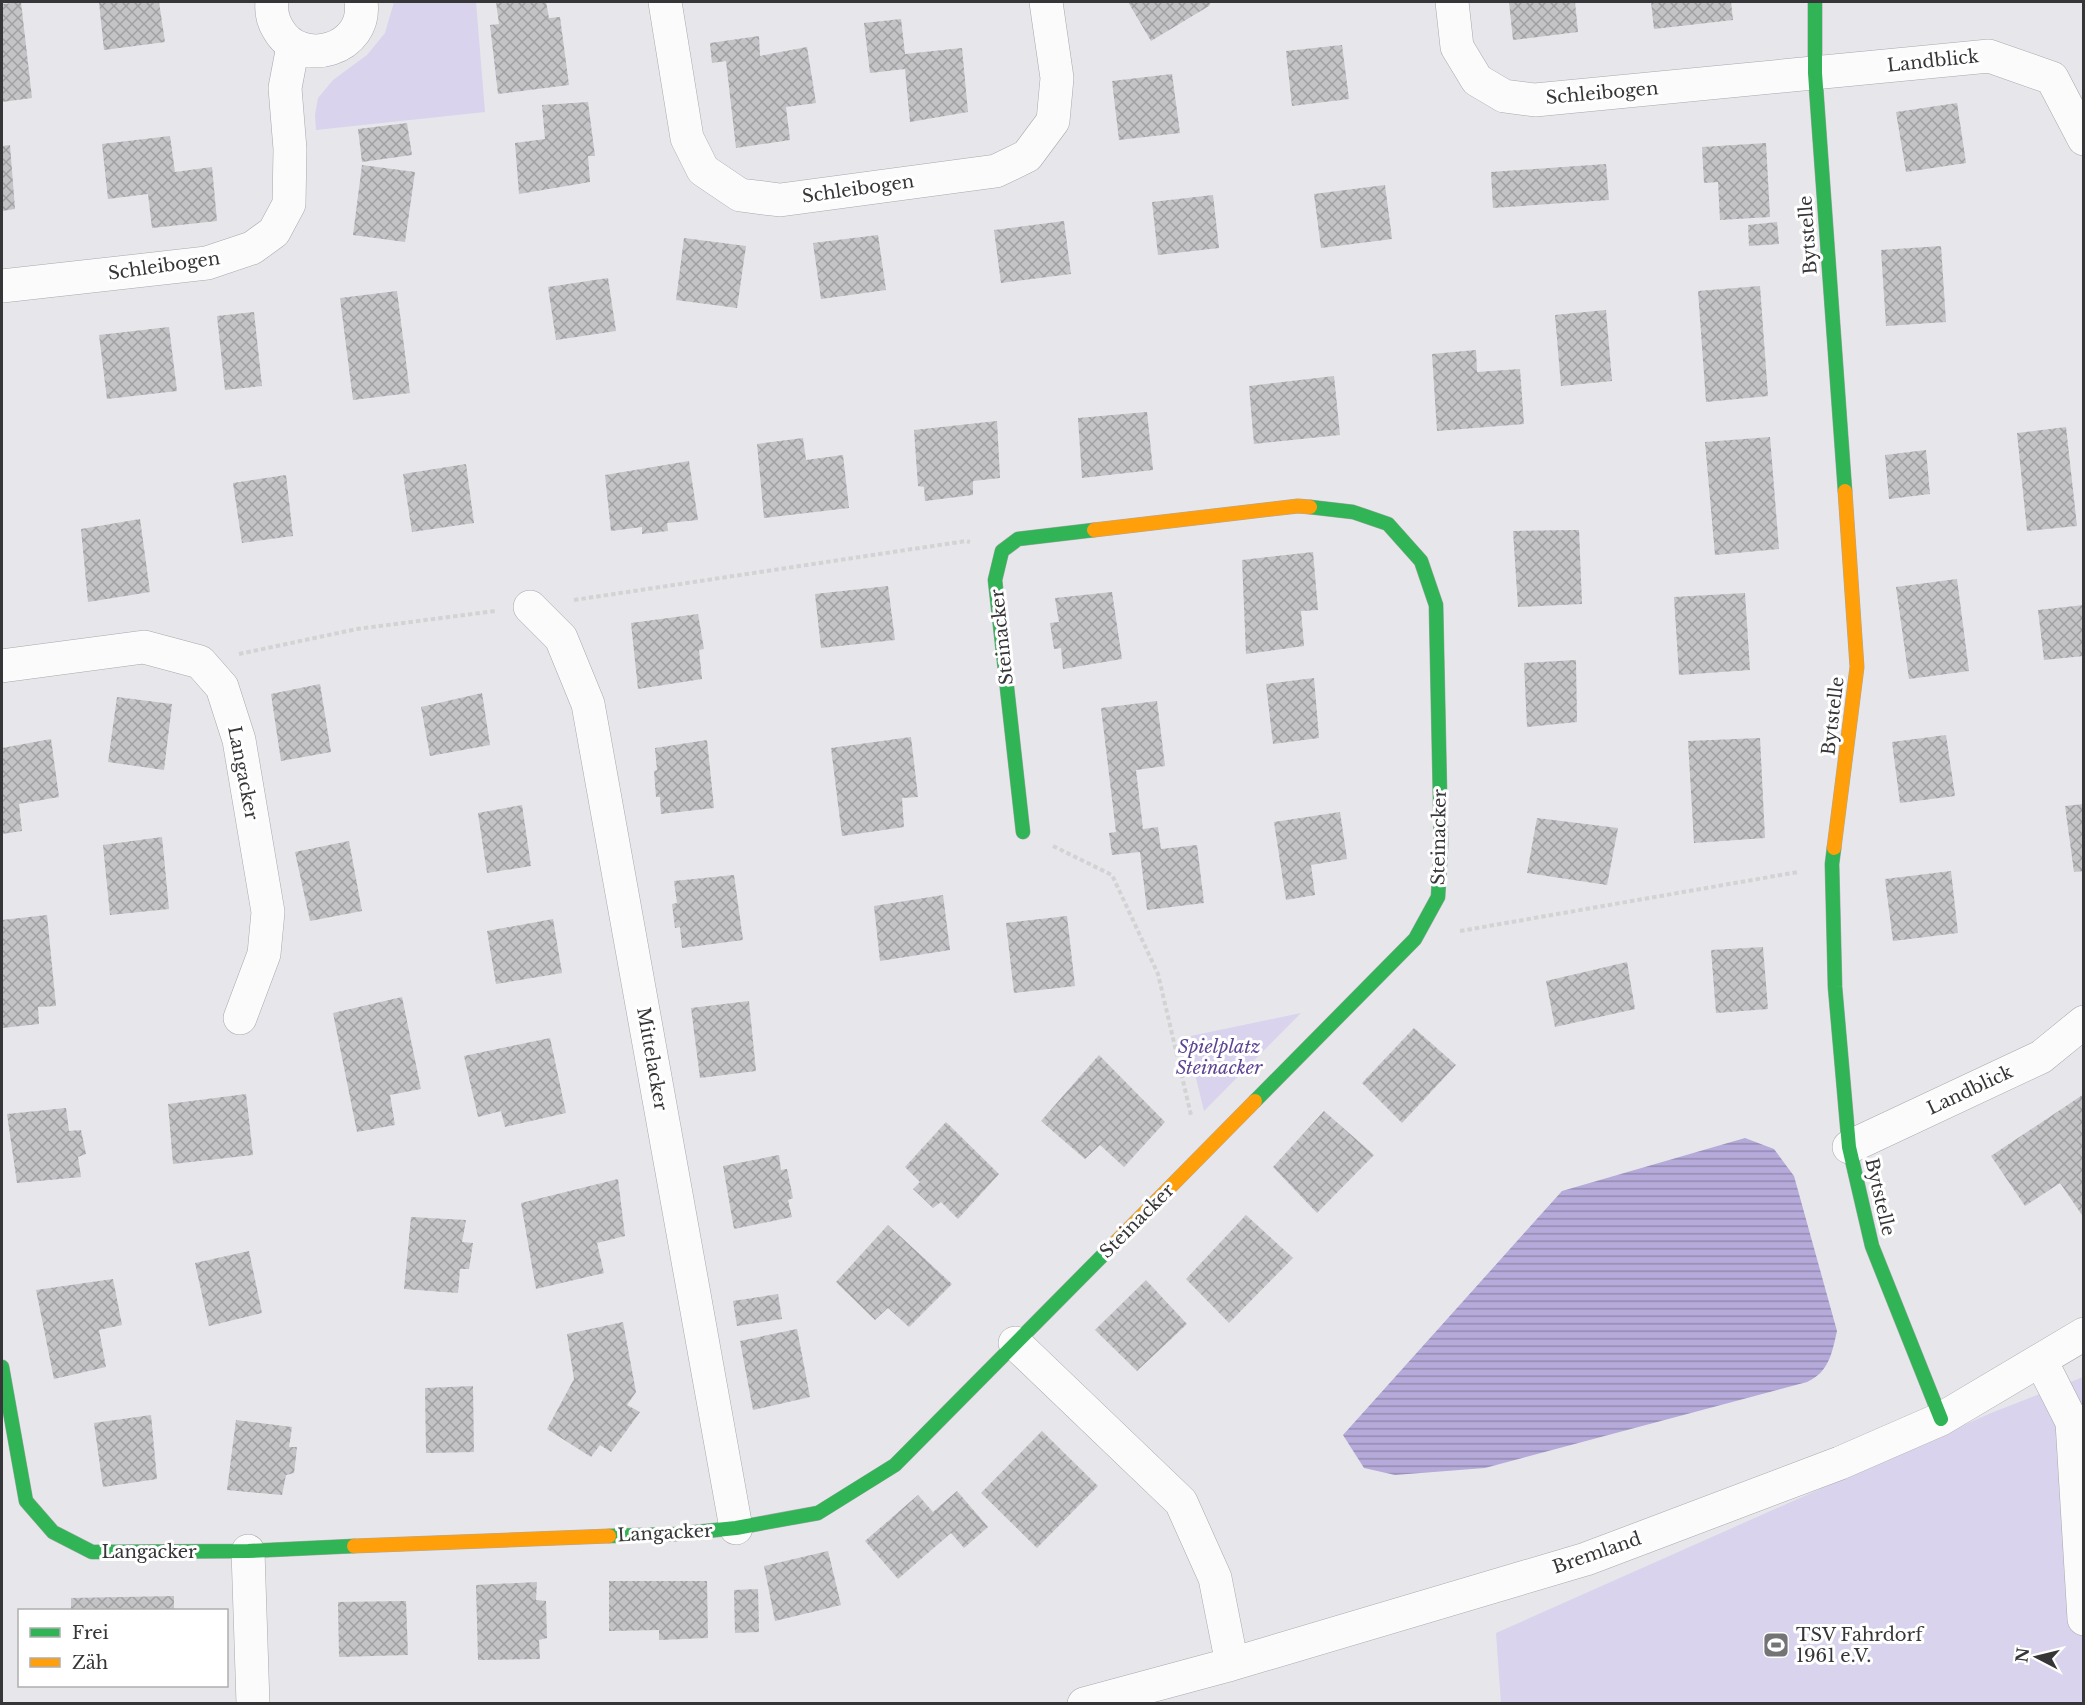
<svg xmlns="http://www.w3.org/2000/svg" width="2085" height="1705" viewBox="0 0 2085 1705" font-family="'Libre Baskerville',serif">
  <defs>
    <pattern id="water-rules" width="6" height="5" patternUnits="userSpaceOnUse" patternTransform="scale(1.5)"><rect width="6" height="5" fill="#b5aad9"/><path d="M0 2.5h6" fill="none" stroke="#948bb1"/></pattern>
    <pattern id="building-cross-hatch" width="8" height="8" patternUnits="userSpaceOnUse" patternTransform="scale(1.5)"><rect width="8" height="8" fill="#c4c4c7"/><path d="M0 0l8 8M0 8l8-8" fill="none" stroke="#a0a0a3"/></pattern>
  </defs>
  <rect width="100%" height="100%" fill="#e7e6eb"/>
  <!-- park -->
  <path fill="#d9d3ed" d="M394,2H476L485,112L316,130L315,115L318,98L333,80L367,55L385,33Z
    M1301,1013L1204,1111L1186,1037Z
    M2083,1377V1703H1501L1496,1633L1991,1413Z"/>
  <!-- water -->
  <path fill="url(#water-rules)" d="M1745,1138L1774,1149L1794,1176L1837,1331C1832,1353 1829,1372 1807,1382L1485,1468L1395,1475L1364,1468L1343,1435L1562,1191Z"/>
  <!-- building -->
  <path fill="url(#building-cross-hatch)" d="M21,2L32,98L2,102V4Z
    M99,2H159L165,42L104,50Z
    M496,2H546L549,18L560,17L569,85L498,94L490,25L499,24Z
    M1128,2H1211L1209,6L1151,41Z
    M1509,2H1575L1578,32L1513,40Z
    M1651,2H1731L1733,20L1654,29Z
    M901,19L905,54L962,48L968,112L910,122L905,69L870,73L864,23Z
    M759,36L760,56L807,47L816,103L786,107L790,140L736,148L726,61L712,63L710,43Z
    M1342,45L1349,99L1292,106L1286,51Z
    M1172,74L1180,133L1119,140L1112,81Z
    M588,102L595,156H588L590,182L519,194L515,143L545,139L542,105Z
    M1957,103L1966,163L1906,172L1896,112Z
    M407,123L412,155L362,162L358,129Z
    M170,136L175,172L212,167L217,221L152,228L148,194L108,199L102,144Z
    M1766,143L1770,217L1720,220L1718,182L1704,183L1702,147Z
    M10,145L15,209L2,211V146Z
    M1606,164L1609,200L1493,208L1491,172Z
    M362,165L415,172L405,242L353,235Z
    M1385,185L1392,239L1321,248L1314,194Z
    M1213,195L1219,248L1158,255L1152,202Z
    M1064,221L1071,274L1001,283L994,230Z
    M1777,222L1779,244L1749,246L1748,225Z
    M878,235L886,290L821,299L813,243Z
    M684,238L746,246L737,308L676,300Z
    M1941,246L1946,322L1886,326L1881,250Z
    M608,278L616,331L556,340L548,287Z
    M1760,286L1768,396L1706,402L1698,291Z
    M397,291L410,393L353,400L340,298Z
    M1606,310L1612,381L1561,386L1555,315Z
    M254,312L262,386L225,390L217,316Z
    M169,327L177,391L107,399L99,335Z
    M1476,350L1477,372L1520,369L1524,424L1437,431L1432,354Z
    M1334,376L1340,435L1254,444L1249,386Z
    M1147,412L1153,470L1082,478L1078,418Z
    M997,421L1000,478L973,481V495L925,501L924,487L918,486L914,430Z
    M2066,427L2077,526L2027,531L2017,433Z
    M1770,437L1779,549L1715,555L1705,442Z
    M803,438L806,460L843,455L849,508L764,518L757,444Z
    M1926,450L1930,494L1889,499L1885,455Z
    M689,461L698,520L667,523L668,531L642,534V527L611,531L605,475Z
    M466,464L474,523L412,532L403,474Z
    M286,475L293,536L242,543L233,483Z
    M140,519L150,592L88,602L81,529Z
    M1579,530L1582,604L1518,607L1513,531Z
    M1313,552L1318,610L1301,611L1304,646L1246,654L1242,560Z
    M1957,579L1969,671L1909,679L1896,587Z
    M888,586L895,640L821,648L815,594Z
    M1112,592L1122,659L1063,669L1061,648L1054,649L1050,623L1059,622L1055,598Z
    M1745,593L1750,670L1679,675L1674,597Z
    M2084,605V656L2044,660L2038,610Z
    M698,614L704,649L699,650L702,679L638,689L631,623Z
    M1576,660L1577,722L1527,727L1524,663Z
    M1314,678L1319,738L1273,744L1266,684Z
    M320,684L331,752L281,761L271,694Z
    M482,693L490,745L430,756L421,707Z
    M117,697L172,704L164,770L108,762Z
    M1157,701L1165,766L1136,770L1143,829L1158,827L1161,849L1197,845L1204,903L1147,910L1140,852L1112,855L1109,833L1116,832L1101,708Z
    M1946,735L1955,796L1900,803L1892,742Z
    M911,737L918,797L902,798L904,827L842,836L831,748Z
    M1760,738L1765,838L1694,843L1688,741Z
    M51,739L59,797L19,804L22,831L2,834V748Z
    M707,740L714,808L661,814L660,797H656L654,771L657,770L655,748Z
    M2084,804V871L2074,872L2065,806Z
    M522,805L531,866L487,873L478,813Z
    M1340,812L1347,859L1311,865L1315,895L1286,900L1274,822Z
    M1537,818L1618,828L1607,885L1527,873Z
    M162,837L169,909L110,915L103,845Z
    M349,841L362,911L310,921L295,852Z
    M1951,871L1958,933L1893,941L1885,879Z
    M734,875L743,940L682,948L680,927L675,928L672,904L677,903L674,881Z
    M943,895L950,950L880,961L874,906Z
    M47,915L56,1006L38,1007L39,1024L2,1028V920Z
    M1067,916L1075,986L1014,993L1006,923Z
    M553,919L562,973L496,984L487,931Z
    M1763,947L1768,1009L1716,1013L1711,950Z
    M1627,962L1635,1009L1555,1027L1546,981Z
    M402,997L421,1089L390,1095L395,1125L357,1132L333,1013Z
    M749,1001L756,1071L700,1078L691,1008Z
    M1414,1028L1456,1065L1402,1123L1362,1083Z
    M550,1038L566,1113L505,1127L501,1111L478,1117L464,1056Z
    M1099,1055L1165,1122L1124,1167L1100,1145L1085,1159L1041,1121Z
    M246,1094L253,1155L173,1164L168,1104Z
    M2084,1094V1218L2060,1183L2025,1206L1991,1156Z
    M66,1108L69,1131L81,1130L86,1154L78,1157L81,1177L17,1183L7,1114Z
    M1324,1111L1374,1155L1317,1213L1273,1167Z
    M946,1122L999,1174L958,1219L941,1202L933,1208L913,1189L920,1182L905,1167Z
    M779,1155L781,1170L787,1169L793,1198L788,1200L792,1217L734,1229L723,1166Z
    M618,1179L625,1236L597,1243L604,1273L536,1289L521,1203Z
    M1246,1215L1293,1258L1229,1323L1186,1279Z
    M411,1217L466,1220L462,1242L473,1243L469,1269H460L458,1293L404,1289Z
    M888,1225L952,1284L909,1327L888,1308L875,1320L836,1282Z
    M249,1251L262,1313L209,1326L195,1263Z
    M113,1279L122,1325L99,1330L106,1367L54,1379L36,1290Z
    M1146,1280L1187,1324L1137,1371L1095,1330Z
    M778,1294L782,1319L737,1326L733,1301Z
    M623,1322L636,1392L627,1405L640,1412L611,1452L600,1445L591,1457L547,1429L574,1379L567,1334Z
    M797,1329L810,1397L753,1410L740,1341Z
    M473,1386L474,1452L426,1453L425,1388Z
    M151,1415L157,1479L103,1487L94,1423Z
    M236,1420L292,1427L289,1447H297L294,1473L286,1475L282,1495L227,1490Z
    M1042,1431L1098,1486L1037,1548L981,1493Z
    M957,1491L988,1527L964,1548L951,1533L898,1579L865,1541L918,1495L933,1512Z
    M828,1551L841,1605L775,1621L764,1566Z
    M609,1581H707L708,1638L659,1640V1630L609,1631Z
    M537,1582L536,1600L546,1601L547,1638L539,1640L540,1659L478,1660L476,1585Z
    M758,1589L759,1632L735,1633L734,1590Z
    M174,1596V1610H71V1598Z
    M406,1601L408,1655L339,1657L338,1602Z"/>
  <g fill="none" stroke-linecap="round" stroke-linejoin="round">
    <defs>
      <path id="street" d="M272,2C271,11 273,21 278,29C301,70 368,49 361,2
        M665,2L687,138L703,170L740,195L780,200L996,171L1027,156L1053,121L1057,78L1046,2
        M1452,2L1457,47L1477,80L1504,96L1535,100L1989,56L2052,78L2084,139
        M2,286L207,263L252,248L274,232L289,204L290,149L285,88L293,46
        M530,607L561,638L588,704L736,1528
        M2,666L144,647L200,662L222,687L239,740L268,912L264,954L240,1018
        M1849,1147L2041,1057L2084,1022
        M1015,1343L1181,1502L1215,1578L1232,1664
        M2041,1361L2072,1422L2084,1619
        M248,1551L253,1704
        M1084,1704L1232,1664L1586,1559L1840,1463L1941,1419L2084,1334"/>
      <path id="fast" d="M1815,2V73L1845,491
        M1023,832L995,580L1002,551L1018,539L1094,530
        M1834,848L1832,864L1835,987L1849,1147L1872,1246L1941,1419
        M1255,1101L1415,939L1438,897L1441,844L1436,605L1421,561L1388,524L1353,512L1310,507
        M2,1367L26,1501L53,1532L92,1552L248,1551L354,1546
        M609,1536L676,1534L736,1528L818,1513L895,1465L1110,1248"/>
      <path id="slow" d="M1094,530L1298,506L1310,507
        M1834,848L1857,667L1845,491
        M1110,1248L1255,1101
        M354,1546L609,1536"/>
    </defs>
    <!-- street casing -->
    <use href="#street" stroke="#a8a8ab" stroke-width="34"/>
    <!-- fast casing -->
    <use href="#fast" stroke="#a8a8ab" stroke-width="15"/>
    <!-- slow casing -->
    <use href="#slow" stroke="#a8a8ab" stroke-width="15"/>
    <!-- path -->
    <path stroke="#d3d3d4" stroke-width="4" stroke-dasharray="4.5 3" stroke-linecap="butt" d="M574,600L966,541L970,542
      M239,654L357,629L495,611
      M1053,846L1112,875L1158,974L1191,1115
      M1460,931L1798,872"/>
    <!-- street -->
    <use href="#street" stroke="#fbfbfc" stroke-width="33"/>
    <!-- fast -->
    <use href="#fast" stroke="#30b455" stroke-width="14"/>
    <!-- slow -->
    <use href="#slow" stroke="#ff9f0a" stroke-width="14"/>
  </g>
  <!-- icons -->
  <defs>
    <symbol id="stadium-square" viewBox="-11 -11 22 22"><rect x="-9" y="-9" width="18" height="18" rx="4" fill="#747477" stroke="#fff"/><path d="M0-5a6.5 5 0 1 0 0 10a6.5 5 0 1 0 0-10ZM-3.5-1.8h7v3.6h-7Z" fill="#fff"/></symbol>
  </defs>
  <g fill-rule="evenodd">
    <use href="#stadium-square" x="1761" y="1630" width="30" height="30"/>
  </g>
  <g text-anchor="middle" dominant-baseline="central" stroke-width="6" stroke-linejoin="round" paint-order="stroke">
    <!-- street labels -->
    <g font-size="18" fill="#363639" stroke="#fff">
      <text transform="translate(1933 61) rotate(-6)">Landblick</text>
      <text transform="translate(1602 93) rotate(-5)">Schleibogen</text>
      <text transform="translate(858 189) rotate(-8)">Schleibogen</text>
      <text transform="translate(1808 235) rotate(-94)">Bytstelle</text>
      <text transform="translate(164 266) rotate(-8)">Schleibogen</text>
      <text transform="translate(1002 637) rotate(-96)">Steinacker</text>
      <text transform="translate(1833 716) rotate(-83)">Bytstelle</text>
      <text transform="translate(243 773) rotate(79)">Langacker</text>
      <text transform="translate(1439 837) rotate(-89)">Steinacker</text>
      <text transform="translate(652 1059) rotate(80)">Mittelacker</text>
      <text transform="translate(1970 1090) rotate(-25)">Landblick</text>
      <text transform="translate(1880 1197) rotate(77)">Bytstelle</text>
      <text transform="translate(1137 1221) rotate(-45)">Steinacker</text>
      <text transform="translate(665 1533) rotate(-3)">Langacker</text>
      <text x="149" y="1552">Langacker</text>
      <text transform="translate(1597 1553) rotate(-19)">Bremland</text>
    </g>
    <!-- park labels -->
    <g font-size="18" font-style="italic" fill="#5d4593" stroke="#fff">
      <text x="1219" y="1047">Spielplatz<tspan x="1219" dy="21">Steinacker</tspan></text>
    </g>
    <!-- poi labels -->
    <g font-size="18" fill="#363639" stroke="#fff" text-anchor="start">
      <text x="1796" y="1635">TSV Fahrdorf<tspan x="1796" dy="21">1961 e.V.</tspan></text>
    </g>
  </g>
  <!-- border -->
  <rect width="2085" height="1705" fill="none" stroke="#363639" stroke-width="6"/>
  <!-- legend -->
  <rect x="18" y="1609" width="210" height="78" fill="#ffffff" stroke="#afafb0" stroke-width="1.5"/>
  <rect x="30" y="1628" width="30" height="9" fill="#30b455" stroke="#afafb0" stroke-width="1.5"/>
  <text x="72" y="1639" font-size="18" fill="#363639">Frei</text>
  <rect x="30" y="1658" width="30" height="9" fill="#ff9f0a" stroke="#afafb0" stroke-width="1.5"/>
  <text x="72" y="1669" font-size="18" fill="#363639">Zäh</text>
  <!-- north arrow -->
  <g transform="translate(2037 1657) rotate(277)" stroke="#ffffff" stroke-width="4.5" paint-order="stroke">
  <path d="M0-4.5L10 22L0 15L-10 22Z" fill="#363639"/>
  <text y="-9" font-size="16" font-weight="bold" text-anchor="middle" fill="#363639">N</text>
  </g>
</svg>
